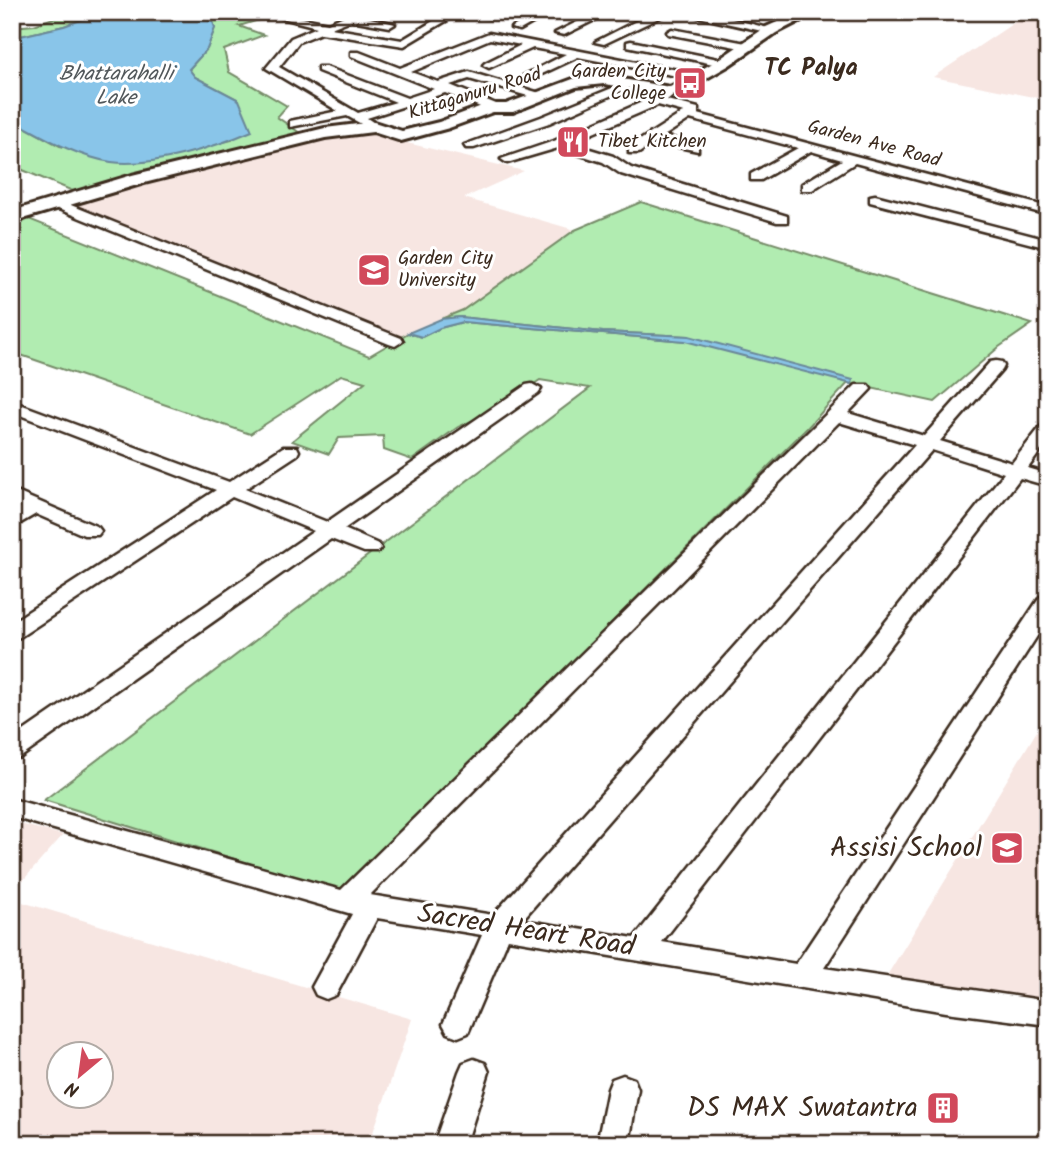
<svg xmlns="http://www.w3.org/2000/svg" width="1060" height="1156" viewBox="0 0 1060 1156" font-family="Kalam,sans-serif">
  <rect width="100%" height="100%" fill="#fff"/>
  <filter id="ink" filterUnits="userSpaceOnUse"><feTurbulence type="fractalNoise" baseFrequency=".0143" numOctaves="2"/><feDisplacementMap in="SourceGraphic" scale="14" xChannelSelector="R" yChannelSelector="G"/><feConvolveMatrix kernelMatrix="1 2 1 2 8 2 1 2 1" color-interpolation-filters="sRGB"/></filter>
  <g filter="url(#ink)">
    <!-- built -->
    <path fill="#f7e6e2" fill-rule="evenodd" d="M1030,12H1048V100L933,77Z
      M361,132L524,171L464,198L575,230L463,310L398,340L73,205L301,144Z
      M1048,713V1002L883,982Z
      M12,822L63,835L12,893Z
      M12,899L412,1019L369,1144H12ZM60,1054H102V1096H60Z"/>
    <!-- green -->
    <path fill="#b1ecb1" stroke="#768b68" stroke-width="2" d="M70,12H103L64,26L12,38V27L34,25Z
      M186,12H285L239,26L264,35L224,50L229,72L287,106L277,117L300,133L75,192L18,168L20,142L12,135V120L60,146L144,162L232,140L239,100L195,77L189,69L207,49L215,28L213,22Z
      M641,202L1032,324L999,347L935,402L848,383L808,427L341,892L44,800L590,388L540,380L495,410L458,427L412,460L384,450L383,436L339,438L329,454L292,441L365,382L341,375L250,434L12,352V227L29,219L369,356L408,333L422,337L440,328L463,322L685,341L688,336L603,332L460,317L441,319L463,310L575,230Z"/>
    <!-- water -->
    <path fill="#89c5e9" stroke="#6a8798" stroke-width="2" d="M103,12H186L213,22L215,28L207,49L189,69L195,77L239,100L252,131C215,147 151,168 111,162C75,156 44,137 12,120V38L64,26Z
      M460,317L603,332L689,336L853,380L852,384L685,341L463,322L440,328L422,337L408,333L441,319Z"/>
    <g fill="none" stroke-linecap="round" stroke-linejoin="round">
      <defs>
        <path id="minor" d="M353,12H367L362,16L395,24L390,27L351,20L331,28L402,40L448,12H461L404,46L321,33L299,42L279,67L358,113L396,102L318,71V67H326L407,98L434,89L351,56V52H359L400,68L489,33L698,74L704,77L698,80L578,57L527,81L523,80V76L566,54L533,48L489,68L483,65L485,63L521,45L490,39L411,72L438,82L469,72L543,94V98H535L469,79L450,85L496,104V110H488L445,93L367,118L380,127L374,131L347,116L290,127V121L338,111L266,68L291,38L317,27L278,17L283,14L328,23Z
          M462,12H500L489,18Z
          M539,12H552L520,30L511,28Z
          M597,12H611L564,35L555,33Z
          M654,12H704L776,30L771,33L694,16L667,14L604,44L595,42Z
          M672,29L746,43L751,46L746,49L668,34L667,32Z
          M631,41L723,60L729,63L723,66L627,46V42Z
          M627,82L637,84L549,123L474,148H466L464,145L541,117Z
          M667,91L673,95L667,100L698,108V114L1048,207V215L855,163L812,190H802V184L842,160L811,151L761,180H751V174L798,148L690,119L664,136L698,145V151L655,142L639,153H629V147L684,112L658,105L570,143L613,156L631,168L787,216V222H777L621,174L603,162L558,148L507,163L501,159L554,141Z
          M875,195L1048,240V248L870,202V196Z
          M56,199L401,338L403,341L395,346L389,344L51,206V200Z
          M996,361L1002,362L1004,366L1002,370L940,441L1012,463L1042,425L1048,424V441L1028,468L1048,474V486L1020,478L662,942L796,964L1040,597L1048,595V619L824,968L1048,1001V1025L946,1012L508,939L468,1033L458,1037L448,1033L443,1024L482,935L377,918L336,995L326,999L316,995L312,987L352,914L12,817V799L341,890L856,385H868L871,389L848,413L924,436L990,362ZM839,422L915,445L493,915L370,895ZM932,450L1004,473L634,938L522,920Z
          M532,384L541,389L538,393L344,529L378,544L381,548L378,552H364L331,539L21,757L12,759V739L314,531L232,497L20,637L12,639V622L216,490L12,412V401L229,482L283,447H297L299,451L297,455L245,489L327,522L526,385Z
          M12,490L98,527L101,531L98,535H84L36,514L12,528V513L21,507L12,503Z
          M474,1059L485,1063L489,1072L466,1144H434L459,1072L463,1063Z
          M623,1075L634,1079L638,1089L629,1144H597L608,1089L612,1079Z"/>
        <path id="tertiary" d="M800,12H817L776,33L728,66L677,95L604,84L576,87L513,112H493L449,128L401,141L373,132L325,138L144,183L12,222V211L132,175L325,128L374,122L402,131L439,122L487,104H506L573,79L604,76L670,87L718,60L766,27Z"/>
      </defs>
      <!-- minor casing -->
      <use href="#minor" stroke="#3b2a1e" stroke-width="5"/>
      <!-- tertiary casing -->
      <use href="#tertiary" stroke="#3b2a1e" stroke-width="6"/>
      <!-- minor -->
      <use href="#minor" fill="#fff" fill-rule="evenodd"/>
      <!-- tertiary -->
      <use href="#tertiary" fill="#fff" fill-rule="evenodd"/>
    </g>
  </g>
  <!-- icons -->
  <defs>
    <symbol id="bus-square" viewBox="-11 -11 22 22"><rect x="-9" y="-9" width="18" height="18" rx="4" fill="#d1495b" stroke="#fff"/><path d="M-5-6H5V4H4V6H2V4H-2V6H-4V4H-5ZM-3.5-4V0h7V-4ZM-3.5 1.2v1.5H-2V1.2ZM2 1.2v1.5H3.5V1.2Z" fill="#fff"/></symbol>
    <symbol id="restaurant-square" viewBox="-11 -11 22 22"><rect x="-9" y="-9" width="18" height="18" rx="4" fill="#d1495b" stroke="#fff"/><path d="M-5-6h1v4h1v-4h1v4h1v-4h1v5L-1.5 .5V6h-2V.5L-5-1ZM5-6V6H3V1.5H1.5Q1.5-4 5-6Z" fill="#fff"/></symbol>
    <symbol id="university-square" viewBox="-11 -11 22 22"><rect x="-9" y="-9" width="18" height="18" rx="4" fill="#d1495b" stroke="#fff"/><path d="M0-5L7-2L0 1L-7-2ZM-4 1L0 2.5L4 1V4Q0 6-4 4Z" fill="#fff"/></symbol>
    <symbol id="school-square" viewBox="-11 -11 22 22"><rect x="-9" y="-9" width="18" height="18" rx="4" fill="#d1495b" stroke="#fff"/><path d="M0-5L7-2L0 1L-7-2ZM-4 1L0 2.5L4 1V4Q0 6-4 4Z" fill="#fff"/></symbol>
    <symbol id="building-square" viewBox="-11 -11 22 22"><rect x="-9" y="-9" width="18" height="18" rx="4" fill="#d1495b" stroke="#fff"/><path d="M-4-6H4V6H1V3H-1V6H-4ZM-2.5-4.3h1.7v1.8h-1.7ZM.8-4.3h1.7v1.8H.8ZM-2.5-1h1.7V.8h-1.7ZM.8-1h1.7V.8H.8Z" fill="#fff"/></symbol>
  </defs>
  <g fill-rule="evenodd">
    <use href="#bus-square" x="671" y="64" width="38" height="38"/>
    <use href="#restaurant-square" x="554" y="123" width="38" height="38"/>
    <use href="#university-square" x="355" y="251" width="38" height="38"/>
    <use href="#school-square" x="988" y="829" width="38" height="38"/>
    <use href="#building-square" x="924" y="1089" width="38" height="38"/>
  </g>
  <g text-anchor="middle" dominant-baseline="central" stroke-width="6" stroke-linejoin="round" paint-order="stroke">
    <!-- far-poi labels -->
    <g font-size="19" fill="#3b2a1e" stroke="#fff" text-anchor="start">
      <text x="666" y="72" text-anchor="end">Garden City<tspan x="666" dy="22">College</tspan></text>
      <text x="598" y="142">Tibet Kitchen</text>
      <text x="398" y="259">Garden City<tspan x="398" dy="22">University</tspan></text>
    </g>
    <!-- far-street labels -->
    <g font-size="19" fill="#3b2a1e" stroke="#fff">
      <text transform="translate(475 94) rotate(-17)">Kittaganuru Road</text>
      <text transform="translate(874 144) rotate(15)">Garden Ave Road</text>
    </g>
    <!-- far-water labels -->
    <g font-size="21" font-style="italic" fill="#52585b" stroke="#fff">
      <text x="116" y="74">Bhattarahalli<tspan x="116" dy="24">Lake</tspan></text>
    </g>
    <!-- far-district labels -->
    <g font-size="24" font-weight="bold" fill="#3b2a1e" stroke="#fff">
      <text x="811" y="68">TC Palya</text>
    </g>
    <!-- near-poi labels -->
    <g font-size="28" fill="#3b2a1e" stroke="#fff" text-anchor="end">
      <text x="982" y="848">Assisi School</text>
      <text x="918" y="1108">DS MAX Swatantra</text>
    </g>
    <!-- near-street labels -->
    <g font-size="28" fill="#3b2a1e" stroke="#fff">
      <text transform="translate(526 931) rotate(9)">Sacred Heart Road</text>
    </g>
  </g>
  <!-- margin -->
  <rect width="1060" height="1156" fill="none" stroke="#fff" stroke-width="42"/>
  <rect x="21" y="21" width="1018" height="1114" fill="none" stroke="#3b2a1e" stroke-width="2.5" filter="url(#ink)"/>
  <!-- north arrow -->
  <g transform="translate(80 1075) rotate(209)"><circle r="33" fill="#ffffff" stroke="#b1aaa5" stroke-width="2"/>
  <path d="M0-5L12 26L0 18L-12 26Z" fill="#d1495b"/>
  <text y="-10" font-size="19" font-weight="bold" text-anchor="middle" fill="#3b2a1e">N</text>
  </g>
</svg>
